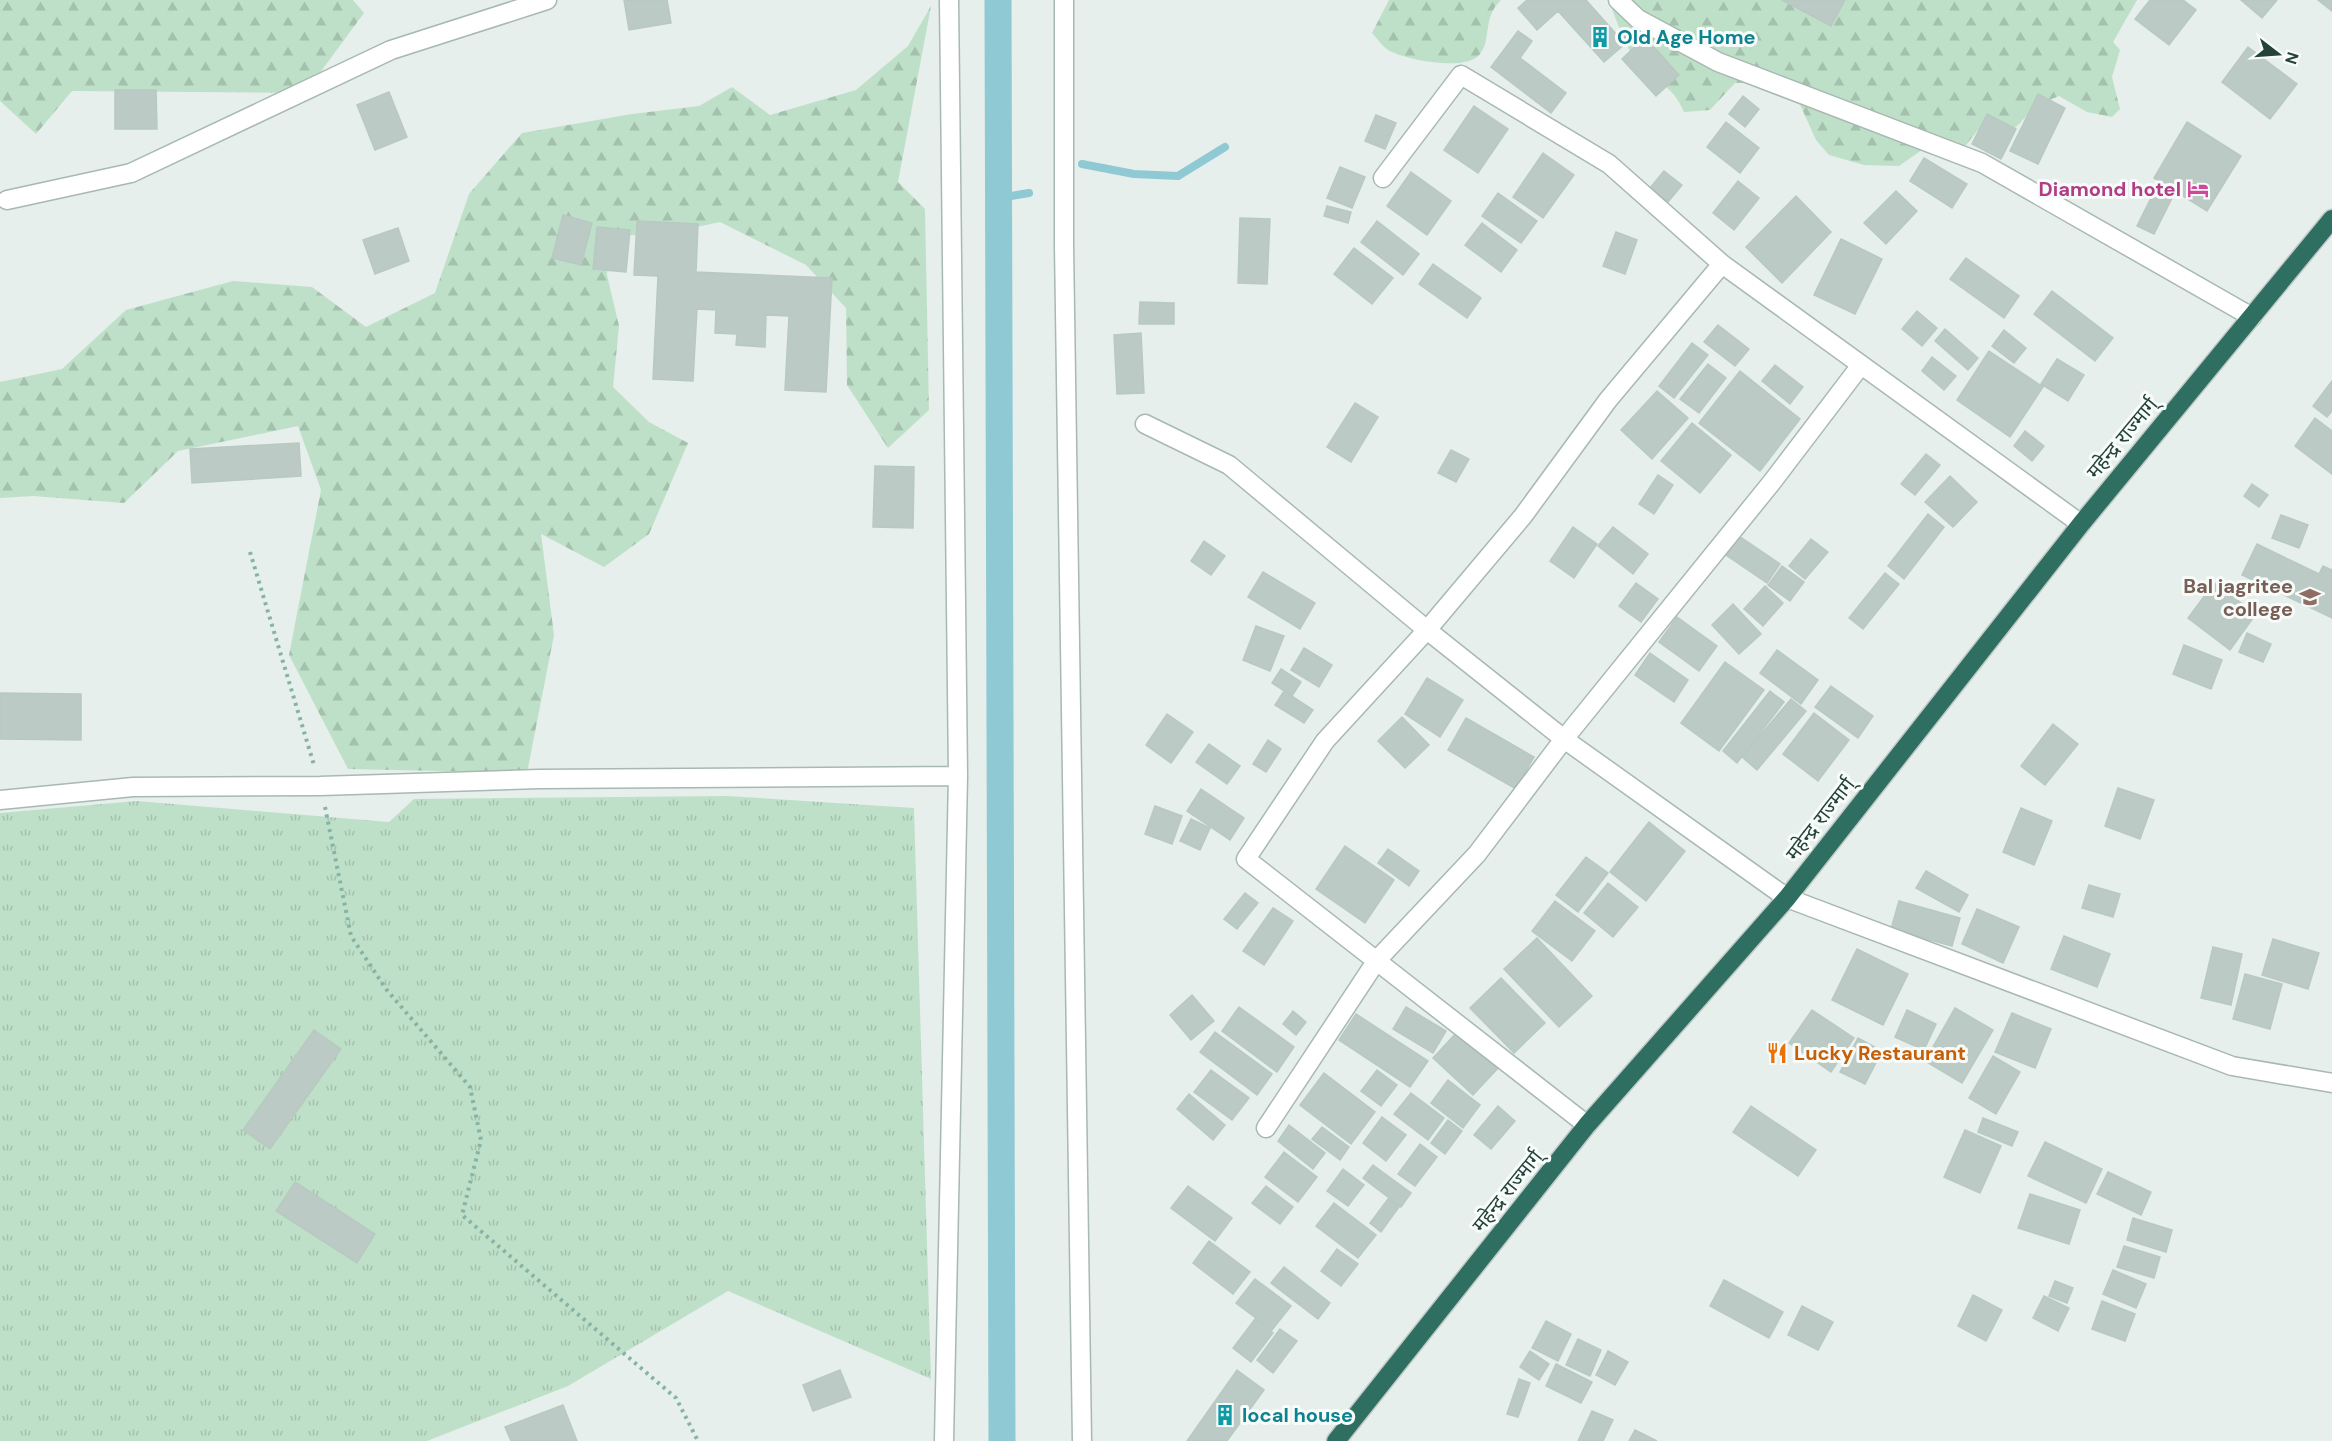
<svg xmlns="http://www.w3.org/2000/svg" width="2332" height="1441" viewBox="0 0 2332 1441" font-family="'DM Sans','Noto Sans Devanagari',sans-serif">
  <defs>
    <pattern id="grass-tufts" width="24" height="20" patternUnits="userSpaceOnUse" patternTransform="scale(1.5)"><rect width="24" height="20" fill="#bfe0c8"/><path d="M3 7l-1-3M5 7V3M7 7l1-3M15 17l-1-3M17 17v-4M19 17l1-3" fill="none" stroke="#a4c1ad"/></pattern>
    <pattern id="forest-firs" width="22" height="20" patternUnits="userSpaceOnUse" patternTransform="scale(1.5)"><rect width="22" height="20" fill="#bfe0c8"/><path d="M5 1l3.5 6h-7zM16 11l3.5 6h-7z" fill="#a4c1ad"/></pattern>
  </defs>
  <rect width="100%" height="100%" fill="#e6efeb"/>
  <!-- grass -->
  <path fill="url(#grass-tufts)" d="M727,796L914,808L931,1379L728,1291L568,1386L427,1441H0V813L137,801L389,822L414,799Z"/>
  <!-- forest -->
  <path fill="url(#forest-firs)" d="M0,0H353L364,13L305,93L72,91L36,134L0,101Z
    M1389,0H1501C1482,18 1492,39 1480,54C1467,72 1405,60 1388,50C1382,46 1377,38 1372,33Z
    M1609,0H2137L2113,42L2120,50L2112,77L2120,109L2112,117L2087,112L2059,96L2037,105L2013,130L1983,124L1956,157L1929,145L1899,166L1864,165L1829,155L1816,140L1798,100L1757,82L1735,83L1710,110L1684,112C1671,83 1662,88 1642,69C1629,56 1615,18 1609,0Z
    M931,6L898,182L925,209L929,410L888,448L847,385L846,308L806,265L720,222L664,234L608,236L607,275L619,326L613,387L649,422L688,443L649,534L604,567L541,534L554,635L527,773L348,769L289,655L321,490L298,426L178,451L124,503L33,496L0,498V382L62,369L126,310L233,281L312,287L366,327L435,293L469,194L522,133L632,114L699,106L732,87L770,115L856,90L908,46Z"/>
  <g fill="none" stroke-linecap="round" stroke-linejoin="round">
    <!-- stream -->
    <path stroke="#8ec9d4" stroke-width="8" d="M1082,164L1134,174L1178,176L1225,147
      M999,198L1029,193"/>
    <!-- canal -->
    <path stroke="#8ec9d4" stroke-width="27" d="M998,0L1002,1441"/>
  </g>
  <!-- building -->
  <path fill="#bbcac4" stroke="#b8c9c2" stroke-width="1.5" d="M624,0H667L671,23L629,30Z
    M1527,0H1586L1625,44L1604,62L1558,11L1537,30L1518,8Z
    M1782,0H1845L1831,26Z
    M2150,0H2183L2196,10L2169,45L2135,19Z
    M2241,0H2277L2262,18Z
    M2318,0H2332V11Z
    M1518,31L1532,41L1520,58L1566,93L1551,113L1491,67Z
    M1645,37L1679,75L1656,96L1622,59Z
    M2248,47L2297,84L2270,119L2222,82Z
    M115,90H156L157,129H115Z
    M389,92L407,137L375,150L357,105Z
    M2038,94L2065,108L2038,164L2010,151Z
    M1743,96L1759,109L1745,127L1729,114Z
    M1474,106L1508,129L1478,173L1444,150Z
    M1987,114L2016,129L2001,159L1972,144Z
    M1376,115L1396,123L1385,149L1365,141Z
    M1726,122L1759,148L1740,173L1707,147Z
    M2187,122L2241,156L2207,211L2154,178Z
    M1543,153L1574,175L1543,218L1513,197Z
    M1924,158L1967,184L1952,208L1910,181Z
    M1340,167L1365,177L1352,208L1327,198Z
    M1664,171L1682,185L1668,202L1650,188Z
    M1411,172L1451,201L1427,235L1387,206Z
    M1738,181L1759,198L1734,230L1713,213Z
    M2156,188L2173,196L2154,234L2137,226Z
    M1896,191L1917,211L1886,244L1864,223Z
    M1498,193L1537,221L1521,243L1482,216Z
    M1796,196L1831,232L1782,283L1746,247Z
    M1327,206L1351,212L1348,223L1324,216Z
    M563,215L592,223L581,265L552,258Z
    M1240,218L1270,219L1267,284L1238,283Z
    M637,221L698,224L696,272L832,278L826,392L785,390L789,316L766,315L765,347L736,345L737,334L715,333L716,310L697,309L693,381L653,379L658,276L634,275Z
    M1377,221L1419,254L1403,275L1361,242Z
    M1482,223L1517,250L1501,272L1465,245Z
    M597,227L630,230L626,272L593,269Z
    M398,228L409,261L375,274L363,240Z
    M1616,232L1637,240L1625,274L1603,266Z
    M1841,239L1882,259L1855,314L1814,295Z
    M1354,248L1393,278L1372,304L1334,274Z
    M1966,258L2019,296L2004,318L1950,279Z
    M1433,264L1481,298L1467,318L1419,284Z
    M2052,291L2113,338L2095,361L2034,314Z
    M1140,302L1174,303V324H1139Z
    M1917,311L1937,328L1922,346L1902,329Z
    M1718,325L1749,349L1735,366L1704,342Z
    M1945,329L1978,358L1968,370L1935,341Z
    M2004,330L2026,348L2014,363L1992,346Z
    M1141,333L1144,393L1117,394L1114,335Z
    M1692,343L1708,355L1674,398L1659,386Z
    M1989,351L2043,387L2010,437L1957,400Z
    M1932,357L1956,376L1944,390L1922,371Z
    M2057,359L2084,375L2068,401L2041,384Z
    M1708,364L1726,378L1699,413L1680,399Z
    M1775,365L1803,387L1790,404L1762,381Z
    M1740,371L1800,419L1760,471L1699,423Z
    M2332,381V411L2327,417L2313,406Z
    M1657,391L1688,418L1652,459L1621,430Z
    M1355,403L1378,417L1351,462L1327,447Z
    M2315,418L2332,431V474L2295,446Z
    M1692,423L1731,455L1700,493L1661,461Z
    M2025,431L2044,446L2032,461L2014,446Z
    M299,443L301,476L192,483L190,449Z
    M1451,450L1469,459L1456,482L1438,473Z
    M1926,454L1940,465L1915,495L1901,484Z
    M875,466L914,467L913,528L873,527Z
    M1658,475L1673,485L1654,514L1639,504Z
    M1950,476L1977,502L1953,527L1925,502Z
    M2252,484L2268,495L2259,507L2244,496Z
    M1928,514L1944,527L1904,579L1888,566Z
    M2281,515L2308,525L2299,548L2272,538Z
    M1573,527L1597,544L1574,578L1550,561Z
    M1613,527L1648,554L1633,574L1598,546Z
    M1739,536L1780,564L1767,583L1726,555Z
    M1811,539L1828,552L1805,579L1789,566Z
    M1204,541L1225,556L1211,575L1191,561Z
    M2257,544L2319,574L2323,566L2332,570V618L2242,575Z
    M1782,566L1804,582L1790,601L1768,585Z
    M1263,572L1315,603L1300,629L1248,597Z
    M1885,573L1899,584L1863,629L1849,618Z
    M1636,583L1658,599L1641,622L1619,606Z
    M2214,583L2256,614L2230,650L2188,618Z
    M1765,586L1783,603L1763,626L1744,609Z
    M1733,604L1761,634L1739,654L1712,625Z
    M1677,617L1717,646L1699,671L1659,642Z
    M1256,626L1284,636L1270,671L1243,660Z
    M2247,633L2271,644L2263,662L2239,652Z
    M2184,645L2222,660L2211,689L2173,674Z
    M1304,648L1332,665L1319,687L1291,670Z
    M1777,650L1818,680L1801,704L1760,673Z
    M1650,653L1688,680L1674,702L1635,675Z
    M1725,662L1764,690L1719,751L1681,723Z
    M1281,669L1301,682L1292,696L1272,683Z
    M1427,678L1463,700L1440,737L1405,714Z
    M1831,686L1873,716L1858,738L1815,707Z
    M1284,691L1313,710L1304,723L1275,705Z
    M1770,691L1784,702L1737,763L1723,751Z
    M0,693L81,694V740L0,739Z
    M1791,699L1806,711L1757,770L1742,757Z
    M1814,713L1849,740L1818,781L1783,754Z
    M1167,714L1193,732L1171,763L1146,745Z
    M1402,717L1429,745L1405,768L1378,741Z
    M1466,718L1534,757L1516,789L1448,750Z
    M2053,724L2078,744L2045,785L2021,766Z
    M1268,740L1281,749L1266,772L1253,764Z
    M1209,744L1240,766L1227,784L1196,762Z
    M2118,788L2154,800L2140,839L2105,826Z
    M1201,789L1244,818L1230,840L1187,811Z
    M1155,806L1182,816L1172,844L1145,834Z
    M2021,808L2052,821L2034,865L2003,852Z
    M1191,819L1210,828L1200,850L1180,841Z
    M1649,822L1685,851L1646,901L1610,872Z
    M1345,846L1394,880L1365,923L1316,889Z
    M1388,849L1419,871L1409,886L1378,863Z
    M1586,857L1608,873L1578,912L1556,895Z
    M1926,871L1968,895L1959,912L1916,888Z
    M1608,883L1638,907L1613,937L1584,913Z
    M2089,885L2120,894L2113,917L2082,908Z
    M1245,893L1258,903L1237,929L1224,919Z
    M1555,901L1595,931L1572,961L1532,931Z
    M1899,901L1960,918L1952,946L1891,929Z
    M1273,908L1293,921L1264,965L1243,951Z
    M1977,909L2019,927L2003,963L1962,944Z
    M2064,936L2110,954L2097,987L2051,969Z
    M1537,938L1592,996L1559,1027L1504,969Z
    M2273,939L2319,953L2308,989L2262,975Z
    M2213,947L2242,954L2231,1005L2201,998Z
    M1857,949L1908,974L1883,1025L1832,1000Z
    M2245,974L2282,984L2270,1029L2233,1019Z
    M1501,978L1545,1023L1514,1053L1470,1008Z
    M1192,995L1214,1021L1191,1040L1170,1015Z
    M1239,1007L1294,1047L1277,1072L1222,1031Z
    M1406,1007L1446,1031L1433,1053L1393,1029Z
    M1955,1008L1993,1030L1962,1083L1925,1061Z
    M1812,1010L1854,1038L1831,1072L1789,1043Z
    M1907,1010L1936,1024L1924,1050L1895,1037Z
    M1293,1011L1306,1022L1296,1035L1283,1024Z
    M2012,1013L2051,1029L2035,1068L1995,1052Z
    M1356,1014L1428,1061L1410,1087L1339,1040Z
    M314,1030L341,1049L270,1149L243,1130Z
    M1459,1030L1499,1067L1473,1095L1433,1058Z
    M1215,1032L1272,1074L1257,1095L1200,1052Z
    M1858,1038L1882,1051L1865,1084L1840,1072Z
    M1993,1056L2020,1072L1996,1114L1969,1098Z
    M1211,1070L1249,1098L1232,1120L1194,1092Z
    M1377,1070L1397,1085L1381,1106L1361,1091Z
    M1324,1073L1375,1112L1351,1144L1300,1105Z
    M1448,1080L1480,1105L1463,1128L1431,1103Z
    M1411,1093L1444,1118L1428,1140L1394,1114Z
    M1189,1094L1225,1125L1213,1140L1177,1109Z
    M1498,1106L1515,1121L1491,1149L1474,1135Z
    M1751,1106L1816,1150L1798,1176L1733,1132Z
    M1382,1117L1406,1135L1386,1161L1363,1143Z
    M1983,1118L2018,1132L2012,1146L1978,1132Z
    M1448,1120L1462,1131L1445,1154L1431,1143Z
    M1289,1125L1325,1153L1313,1169L1278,1141Z
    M1322,1127L1349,1147L1340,1160L1312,1139Z
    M1965,1130L2001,1146L1980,1193L1944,1177Z
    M2045,1142L2102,1169L2086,1203L2028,1176Z
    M1420,1144L1437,1157L1415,1186L1398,1174Z
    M1284,1152L1317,1177L1298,1202L1265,1177Z
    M1373,1165L1411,1193L1401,1207L1363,1178Z
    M1343,1169L1364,1185L1348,1206L1327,1191Z
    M2108,1172L2151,1192L2141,1215L2097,1194Z
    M295,1182L375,1234L357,1263L276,1211Z
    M1188,1186L1232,1218L1215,1241L1171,1208Z
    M1266,1186L1293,1207L1280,1224L1252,1203Z
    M2030,1194L2080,1210L2069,1244L2018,1228Z
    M1388,1199L1399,1207L1381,1232L1370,1223Z
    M1334,1203L1376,1235L1358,1258L1316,1226Z
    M2133,1218L2172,1230L2166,1252L2127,1240Z
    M1209,1241L1250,1272L1233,1294L1193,1263Z
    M2124,1246L2160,1257L2154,1278L2117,1267Z
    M1337,1249L1358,1264L1341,1286L1321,1271Z
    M1284,1267L1330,1303L1318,1319L1271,1283Z
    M2113,1270L2146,1284L2136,1308L2103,1294Z
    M1255,1279L1291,1306L1272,1330L1236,1303Z
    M1724,1280L1783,1312L1769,1338L1710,1306Z
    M2055,1281L2073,1288L2067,1303L2049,1296Z
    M1973,1295L2002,1310L1986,1341L1958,1326Z
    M2044,1296L2069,1308L2058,1331L2033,1318Z
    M2102,1301L2135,1314L2125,1341L2092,1329Z
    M1802,1306L1833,1322L1818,1350L1788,1335Z
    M1255,1319L1273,1333L1251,1362L1233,1348Z
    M1546,1321L1571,1334L1558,1361L1532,1348Z
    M1280,1329L1297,1341L1273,1373L1257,1360Z
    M1578,1339L1601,1350L1590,1376L1566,1365Z
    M1530,1351L1549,1364L1539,1380L1520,1367Z
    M1608,1351L1628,1362L1615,1385L1596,1375Z
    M1556,1364L1592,1382L1581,1403L1546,1386Z
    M840,1370L851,1397L813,1411L803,1385Z
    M1237,1370L1264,1390L1227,1441H1187Z
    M1519,1379L1530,1383L1518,1417L1507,1414Z
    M563,1405L577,1441H511L505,1427Z
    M1592,1411L1613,1420L1603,1441H1578Z
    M1635,1430L1657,1441H1629Z"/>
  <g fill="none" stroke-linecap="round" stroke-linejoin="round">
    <defs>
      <path id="street" d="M1064,0V245L1082,1441
        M1618,0L1638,19L1718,62L1982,163L2252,317
        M1383,178L1461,75L1609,164L1722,264L2081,524
        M7,200L131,173L391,50L547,0
        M1145,424L1229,465L1427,630L1564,739L1787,898L2232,1066L2332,1083
        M0,800L133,787L320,786L539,779L958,776
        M1587,1125L1246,859L1325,741L1427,630L1523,516L1608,400L1722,264
        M1266,1128L1377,960L1477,854L1564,739L1772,482L1861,365
        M944,1441L958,776L949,0"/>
      <path id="highway" d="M1336,1441L1587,1125L1787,898L2081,524L2332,219"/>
    </defs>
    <!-- street casing -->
    <use href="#street" stroke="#a8b8b2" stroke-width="21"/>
    <!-- highway casing -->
    <use href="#highway" stroke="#c2cac8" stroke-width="21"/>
    <!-- path -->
    <path stroke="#86b3a5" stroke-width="4" stroke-dasharray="3 4.5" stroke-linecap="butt" d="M250,552L314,765
      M325,807L351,936L386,989L470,1087L481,1140L462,1215L676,1398L698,1441"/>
    <!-- street -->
    <use href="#street" stroke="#fff" stroke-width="18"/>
    <!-- highway -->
    <use href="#highway" stroke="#2f6f62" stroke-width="18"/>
  </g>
  <!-- icons -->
  <defs>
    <symbol id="building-bare" viewBox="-9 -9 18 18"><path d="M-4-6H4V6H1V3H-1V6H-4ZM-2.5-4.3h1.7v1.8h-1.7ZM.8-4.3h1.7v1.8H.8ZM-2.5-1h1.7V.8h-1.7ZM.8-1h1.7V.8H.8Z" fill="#0f9aa8" stroke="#f7fbf9" stroke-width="2.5" paint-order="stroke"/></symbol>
    <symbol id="hotel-bare" viewBox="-9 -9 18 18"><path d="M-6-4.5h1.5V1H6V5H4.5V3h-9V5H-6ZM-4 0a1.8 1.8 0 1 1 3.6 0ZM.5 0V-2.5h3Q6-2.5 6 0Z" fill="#d1479c" stroke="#f7fbf9" stroke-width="2.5" paint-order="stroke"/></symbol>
    <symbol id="university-bare" viewBox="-9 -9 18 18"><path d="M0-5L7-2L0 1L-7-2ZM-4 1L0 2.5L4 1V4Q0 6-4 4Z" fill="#8d6e63" stroke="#f7fbf9" stroke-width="2.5" paint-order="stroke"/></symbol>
    <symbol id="restaurant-bare" viewBox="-9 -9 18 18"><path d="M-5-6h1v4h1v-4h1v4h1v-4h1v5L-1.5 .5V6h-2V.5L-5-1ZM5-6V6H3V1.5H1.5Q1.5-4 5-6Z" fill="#e8710a" stroke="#f7fbf9" stroke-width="2.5" paint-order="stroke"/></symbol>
  </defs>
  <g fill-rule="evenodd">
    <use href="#building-bare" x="1585" y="22" width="30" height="30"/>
    <use href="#hotel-bare" x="2183" y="174" width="30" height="30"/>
    <use href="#university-bare" x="2295" y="582" width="30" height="30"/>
    <use href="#restaurant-bare" x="1762" y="1038" width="30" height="30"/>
    <use href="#building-bare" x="1210" y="1400" width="30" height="30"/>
  </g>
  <g text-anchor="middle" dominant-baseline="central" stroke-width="6" stroke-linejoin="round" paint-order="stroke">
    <!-- culture labels -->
    <g font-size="20" font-weight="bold" fill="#0d838f" stroke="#f7fbf9" text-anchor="start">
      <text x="1617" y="37">Old Age Home</text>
      <text x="1242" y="1415">local house</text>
    </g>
    <!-- hotel labels -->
    <g font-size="20" font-weight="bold" fill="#b23c85" stroke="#f7fbf9" text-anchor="end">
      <text x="2181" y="189">Diamond hotel</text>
    </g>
    <!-- street labels -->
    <g font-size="20" fill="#24423a" stroke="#f7fbf9">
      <text transform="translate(2122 438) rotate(-50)">महेन्द्र राज्मार्ग्</text>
      <text transform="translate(1820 819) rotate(-52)">महेन्द्र राज्मार्ग्</text>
      <text transform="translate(1507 1191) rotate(-51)">महेन्द्र राज्मार्ग्</text>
    </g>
    <!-- education labels -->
    <g font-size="20" font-weight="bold" fill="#785e54" stroke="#f7fbf9" text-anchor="end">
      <text x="2293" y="586">Bal jagritee<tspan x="2293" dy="23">college</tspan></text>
    </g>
    <!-- food labels -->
    <g font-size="20" font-weight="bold" fill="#c56008" stroke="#f7fbf9" text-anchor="start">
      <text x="1794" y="1053">Lucky Restaurant</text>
    </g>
  </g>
  <!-- north arrow -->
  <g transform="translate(2278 54) rotate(107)" stroke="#f7fbf9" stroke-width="4.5" paint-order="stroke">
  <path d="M0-4.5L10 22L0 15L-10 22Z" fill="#24423a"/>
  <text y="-9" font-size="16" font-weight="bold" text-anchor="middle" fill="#24423a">N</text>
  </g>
</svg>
